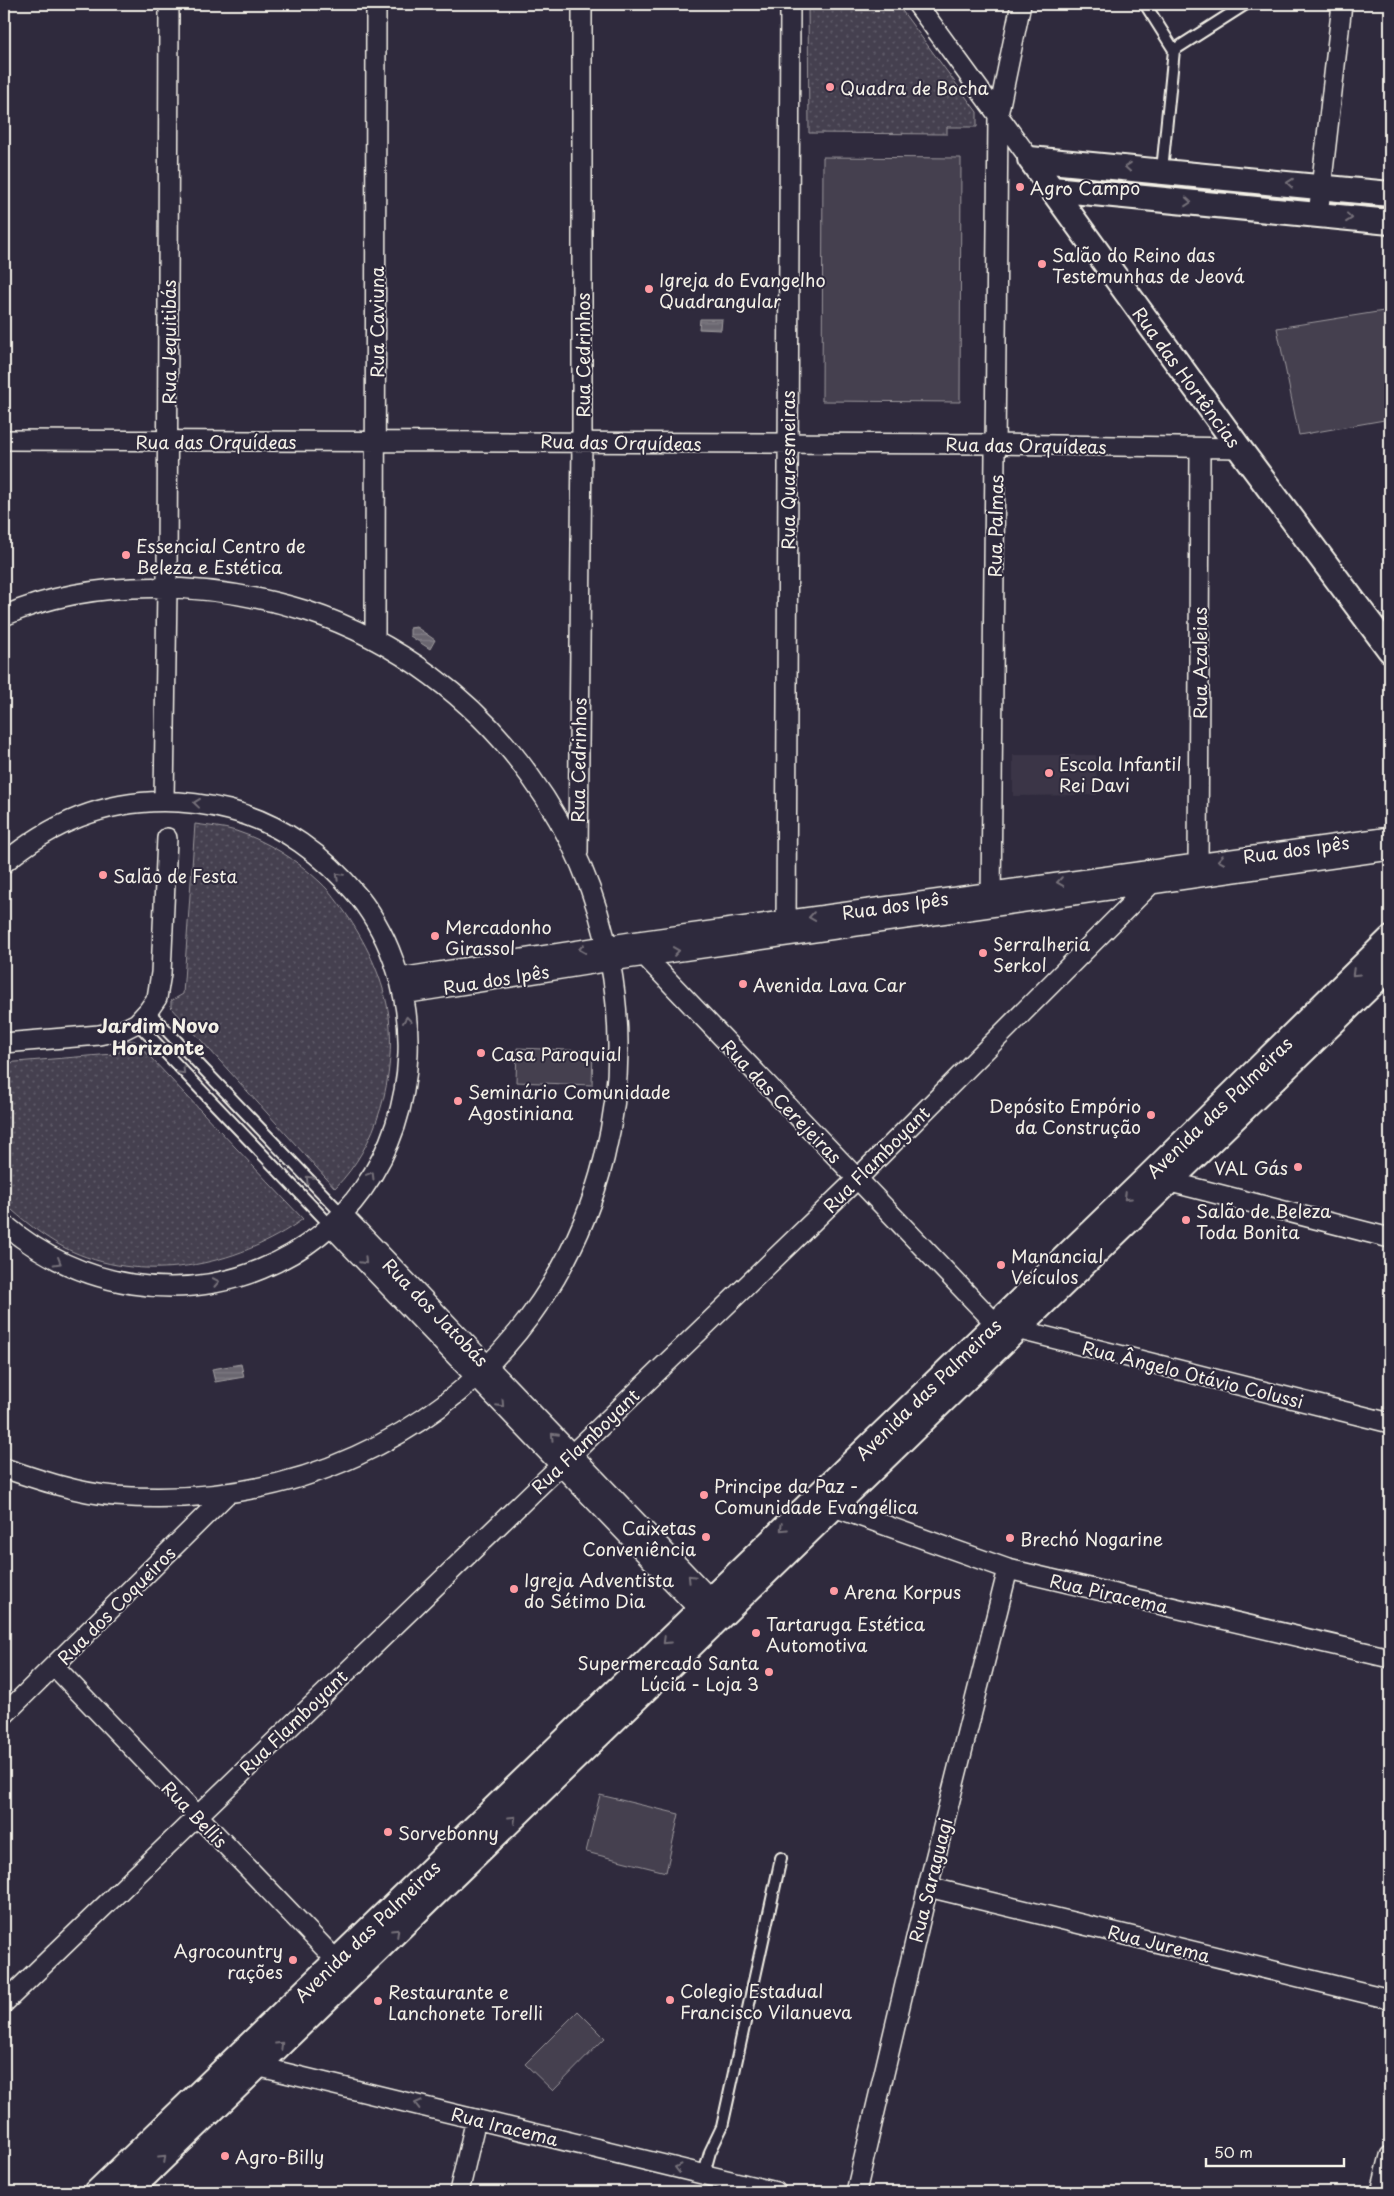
<svg xmlns="http://www.w3.org/2000/svg" width="1394" height="2196" viewBox="0 0 1394 2196" font-family="'Playpen Sans',sans-serif">
  <defs>
    <pattern id="green-dots" width="8" height="8" patternUnits="userSpaceOnUse" patternTransform="scale(1.25)"><rect width="8" height="8" fill="#454050"/><path d="M2 2h.1M6 6h.1" fill="none" stroke="#605c69" stroke-width="1.8" stroke-linecap="round"/></pattern>
    <pattern id="water-rules" width="6" height="5" patternUnits="userSpaceOnUse" patternTransform="scale(1.25)"><rect width="6" height="5" fill="#6a6670"/><path d="M0 2.5h6" fill="none" stroke="#807c84"/></pattern>
  </defs>
  <rect width="100%" height="100%" fill="#2f2a3d"/>
  <filter id="ink" filterUnits="userSpaceOnUse"><feTurbulence type="fractalNoise" baseFrequency=".02" numOctaves="2"/><feDisplacementMap in="SourceGraphic" scale="10" xChannelSelector="R" yChannelSelector="G"/><feConvolveMatrix kernelMatrix="1 2 1 2 8 2 1 2 1" color-interpolation-filters="sRGB"/></filter>
  <g filter="url(#ink)">
    <!-- built -->
    <path fill="#3b3647" d="M1013,755H1096L1097,795L1013,796Z"/>
    <!-- green -->
    <path fill="url(#green-dots)" stroke="#9c989c" d="M808,4H897L977,112V127H947V134L809,133Z
      M195,824C208,826 223,827 236,831C267,841 297,860 320,882C331,892 340,905 349,918C368,947 384,981 389,1016C396,1076 378,1145 335,1188L171,1007V1001L183,994Z
      M122,1039L135,1041L303,1219C237,1267 141,1286 65,1248C42,1236 23,1220 4,1203V1063L113,1054L120,1052Z"/>
    <!-- pitch -->
    <path fill="#454050" stroke="#9c989c" d="M823,157L961,158L960,402L822,401Z
      M1390,310V419L1299,435L1277,328Z
      M517,1048L593,1051L592,1085L516,1082Z
      M600,1795L679,1814L666,1872L586,1852Z
      M578,2011L605,2038L553,2091L525,2064Z"/>
    <!-- water -->
    <path fill="url(#water-rules)" stroke="#a19ea0" d="M700,319H722L721,330L699,329Z
      M416,627L435,640L430,649L410,636V628Z
      M241,1364L244,1377L215,1382L212,1369Z"/>
    <g fill="none" stroke-linecap="round" stroke-linejoin="round">
      <defs>
        <path id="service" d="M1145,4L1174,50
          M1162,170L1174,50L1246,4
          M148,1011L342,1214
          M137,1023L331,1226
          M704,2174L710,2152L722,2127L781,1858"/>
        <path id="minor" d="M917,4L1030,159
          M1318,215L1342,4
          M4,440L996,444L1239,448
          M4,616C95,576 213,582 307,611C396,640 476,700 530,776C697,1006 619,1338 356,1456C280,1491 198,1502 115,1496C78,1493 39,1480 4,1468
          M375,640L376,4
          M164,800L167,587L169,4
          M578,852L582,441V4
          M4,863C70,807 145,789 229,810C281,823 325,856 358,896C393,940 410,998 408,1054C399,1265 162,1359 4,1224
          M1198,874L1200,448
          M991,903L998,115L1021,4
          M786,932L790,4
          M639,950L996,1324L1390,1423
          M400,978L631,942L1390,837
          M403,994L611,961L1390,850
          M4,1043L99,1035L123,1030L137,1023L148,1011L157,998L161,973L167,838
          M1159,1179L1390,1238
          M342,1214L720,1609
          M331,1226L709,1620
          M834,1507L1008,1569L1390,1658
          M54,1666L337,1961
          M4,1715L227,1494
          M928,1887L1390,1999
          M4,2003L857,1179L1151,884L1150,869
          M248,2064L776,2192
          M459,2192L476,2119
          M856,2192L928,1887L1008,1569
          M1381,2192L1390,2156"/>
        <path id="tertiary" d="M1030,159L1239,448L1390,650
          M1030,159L1390,194
          M1052,189L1390,222
          M97,2192L1148,1177L1390,939
          M128,2192L1390,967"/>
      </defs>
      <!-- service casing -->
      <use href="#service" stroke="#f4f1e8" stroke-width="14"/>
      <!-- minor casing -->
      <use href="#minor" stroke="#f4f1e8" stroke-width="22"/>
      <!-- tertiary casing -->
      <use href="#tertiary" stroke="#f4f1e8" stroke-width="28"/>
      <!-- service -->
      <use href="#service" stroke="#2f2a3d" stroke-width="10"/>
      <!-- minor -->
      <use href="#minor" stroke="#2f2a3d" stroke-width="19"/>
      <!-- tertiary -->
      <use href="#tertiary" stroke="#2f2a3d" stroke-width="24"/>
    </g>
    <!-- one-way arrows -->
    <defs><path id="oneway-chevron" d="M-2-3.5L2.5 0L-2 3.5" fill="none" stroke-width="1.6" stroke-linecap="round" stroke-linejoin="round" transform="scale(1.25)"/></defs>
    <g stroke="#747079">
      <use href="#oneway-chevron" transform="translate(1128 167) rotate(-175)"/>
      <use href="#oneway-chevron" transform="translate(1290 183) rotate(-174)"/>
      <use href="#oneway-chevron" transform="translate(1188 202) rotate(5)"/>
      <use href="#oneway-chevron" transform="translate(1349 218) rotate(6)"/>
      <use href="#oneway-chevron" transform="translate(197 803) rotate(-174)"/>
      <use href="#oneway-chevron" transform="translate(1221 860) rotate(172)"/>
      <use href="#oneway-chevron" transform="translate(339 876) rotate(-135)"/>
      <use href="#oneway-chevron" transform="translate(1060 882) rotate(172)"/>
      <use href="#oneway-chevron" transform="translate(812 917) rotate(172)"/>
      <use href="#oneway-chevron" transform="translate(582 949) rotate(171)"/>
      <use href="#oneway-chevron" transform="translate(676 951) rotate(-8)"/>
      <use href="#oneway-chevron" transform="translate(1355 973) rotate(136)"/>
      <use href="#oneway-chevron" transform="translate(407 1020) rotate(-96)"/>
      <use href="#oneway-chevron" transform="translate(182 1071) rotate(46)"/>
      <use href="#oneway-chevron" transform="translate(371 1175) rotate(-59)"/>
      <use href="#oneway-chevron" transform="translate(309 1179) rotate(-134)"/>
      <use href="#oneway-chevron" transform="translate(1127 1197) rotate(136)"/>
      <use href="#oneway-chevron" transform="translate(364 1261) rotate(46)"/>
      <use href="#oneway-chevron" transform="translate(58 1262) rotate(30)"/>
      <use href="#oneway-chevron" transform="translate(216 1282) rotate(-11)"/>
      <use href="#oneway-chevron" transform="translate(501 1404) rotate(47)"/>
      <use href="#oneway-chevron" transform="translate(554 1436) rotate(-133)"/>
      <use href="#oneway-chevron" transform="translate(783 1528) rotate(136)"/>
      <use href="#oneway-chevron" transform="translate(691 1578) rotate(-134)"/>
      <use href="#oneway-chevron" transform="translate(666 1641) rotate(136)"/>
      <use href="#oneway-chevron" transform="translate(513 1819) rotate(-44)"/>
      <use href="#oneway-chevron" transform="translate(396 1932) rotate(-44)"/>
      <use href="#oneway-chevron" transform="translate(280 2045) rotate(-44)"/>
      <use href="#oneway-chevron" transform="translate(418 2104) rotate(-166)"/>
      <use href="#oneway-chevron" transform="translate(163 2158) rotate(-44)"/>
      <use href="#oneway-chevron" transform="translate(678 2168) rotate(-166)"/>
    </g>
  </g>
  <!-- markers -->
  <g fill="#ff9aa2" stroke="#2f2a3d" stroke-width="2">
    <circle cx="830" cy="87" r="5"/>
    <circle cx="1020" cy="187" r="5"/>
    <circle cx="1042" cy="264" r="5"/>
    <circle cx="649" cy="289" r="5"/>
    <circle cx="126" cy="555" r="5"/>
    <circle cx="1049" cy="773" r="5"/>
    <circle cx="103" cy="875" r="5"/>
    <circle cx="435" cy="936" r="5"/>
    <circle cx="983" cy="953" r="5"/>
    <circle cx="743" cy="984" r="5"/>
    <circle cx="481" cy="1053" r="5"/>
    <circle cx="458" cy="1101" r="5"/>
    <circle cx="1151" cy="1115" r="5"/>
    <circle cx="1298" cy="1167" r="5"/>
    <circle cx="1186" cy="1220" r="5"/>
    <circle cx="1001" cy="1265" r="5"/>
    <circle cx="704" cy="1495" r="5"/>
    <circle cx="706" cy="1537" r="5"/>
    <circle cx="1010" cy="1538" r="5"/>
    <circle cx="514" cy="1589" r="5"/>
    <circle cx="834" cy="1591" r="5"/>
    <circle cx="756" cy="1633" r="5"/>
    <circle cx="769" cy="1672" r="5"/>
    <circle cx="388" cy="1832" r="5"/>
    <circle cx="293" cy="1960" r="5"/>
    <circle cx="670" cy="2000" r="5"/>
    <circle cx="378" cy="2001" r="5"/>
    <circle cx="225" cy="2156" r="5"/>
  </g>
  <g text-anchor="middle" dominant-baseline="central" stroke-width="4" stroke-linejoin="round" paint-order="stroke">
    <!-- poi labels -->
    <g font-size="18" fill="#f4f1e8" stroke="#2f2a3d" text-anchor="start">
      <text x="840" y="87">Quadra de Bocha</text>
      <text x="1030" y="187">Agro Campo</text>
      <text x="1052" y="254">Salão do Reino das<tspan x="1052" dy="21">Testemunhas de Jeová</tspan></text>
      <text x="659" y="279">Igreja do Evangelho<tspan x="659" dy="21">Quadrangular</tspan></text>
      <text x="136" y="545">Essencial Centro de<tspan x="136" dy="21">Beleza e Estética</tspan></text>
      <text x="1059" y="763">Escola Infantil<tspan x="1059" dy="21">Rei Davi</tspan></text>
      <text x="113" y="875">Salão de Festa</text>
      <text x="445" y="926">Mercadonho<tspan x="445" dy="21">Girassol</tspan></text>
      <text x="993" y="943">Serralheria<tspan x="993" dy="21">Serkol</tspan></text>
      <text x="753" y="984">Avenida Lava Car</text>
      <text x="491" y="1053">Casa Paroquial</text>
      <text x="468" y="1091">Seminário Comunidade<tspan x="468" dy="21">Agostiniana</tspan></text>
      <text x="1141" y="1105" text-anchor="end">Depósito Empório<tspan x="1141" dy="21">da Construção</tspan></text>
      <text x="1288" y="1167" text-anchor="end">VAL Gás</text>
      <text x="1196" y="1210">Salão de Beleza<tspan x="1196" dy="21">Toda Bonita</tspan></text>
      <text x="1011" y="1255">Manancial<tspan x="1011" dy="21">Veículos</tspan></text>
      <text x="714" y="1485">Principe da Paz -<tspan x="714" dy="21">Comunidade Evangélica</tspan></text>
      <text x="696" y="1527" text-anchor="end">Caixetas<tspan x="696" dy="21">Conveniência</tspan></text>
      <text x="1020" y="1538">Brechó Nogarine</text>
      <text x="524" y="1579">Igreja Adventista<tspan x="524" dy="21">do Sétimo Dia</tspan></text>
      <text x="844" y="1591">Arena Korpus</text>
      <text x="766" y="1623">Tartaruga Estética<tspan x="766" dy="21">Automotiva</tspan></text>
      <text x="759" y="1662" text-anchor="end">Supermercado Santa<tspan x="759" dy="21">Lúcia - Loja 3</tspan></text>
      <text x="398" y="1832">Sorvebonny</text>
      <text x="283" y="1950" text-anchor="end">Agrocountry<tspan x="283" dy="21">rações</tspan></text>
      <text x="680" y="1990">Colegio Estadual<tspan x="680" dy="21">Francisco Vilanueva</tspan></text>
      <text x="388" y="1991">Restaurante e<tspan x="388" dy="21">Lanchonete Torelli</tspan></text>
      <text x="235" y="2156">Agro-Billy</text>
    </g>
    <!-- street labels -->
    <g font-size="18" fill="#f4f1e8" stroke="#2f2a3d">
      <text transform="translate(376 322) rotate(-90)">Rua Caviuna</text>
      <text transform="translate(168 342) rotate(-90)">Rua Jequitibás</text>
      <text transform="translate(582 355) rotate(-90)">Rua Cedrinhos</text>
      <text transform="translate(1187 377) rotate(54)">Rua das Hortências</text>
      <text x="216" y="441">Rua das Orquídeas</text>
      <text transform="translate(621 442) rotate(1)">Rua das Orquídeas</text>
      <text transform="translate(1026 445) rotate(1)">Rua das Orquídeas</text>
      <text transform="translate(787 470) rotate(-90)">Rua Quaresmeiras</text>
      <text transform="translate(995 526) rotate(-89)">Rua Palmas</text>
      <text transform="translate(1199 663) rotate(-90)">Rua Azaleias</text>
      <text transform="translate(578 760) rotate(-89)">Rua Cedrinhos</text>
      <text transform="translate(1296 849) rotate(-8)">Rua dos Ipês</text>
      <text transform="translate(895 905) rotate(-8)">Rua dos Ipês</text>
      <text transform="translate(496 979) rotate(-9)">Rua dos Ipês</text>
      <text transform="translate(782 1101) rotate(46)">Rua das Cerejeiras</text>
      <text transform="translate(1219 1107) rotate(-44)">Avenida das Palmeiras</text>
      <text transform="translate(876 1159) rotate(-45)">Rua Flamboyant</text>
      <text transform="translate(436 1312) rotate(46)">Rua dos Jatobás</text>
      <text transform="translate(1193 1374) rotate(14)">Rua Ângelo Otávio Colussi</text>
      <text transform="translate(928 1389) rotate(-44)">Avenida das Palmeiras</text>
      <text transform="translate(585 1441) rotate(-44)">Rua Flamboyant</text>
      <text transform="translate(1109 1593) rotate(13)">Rua Piracema</text>
      <text transform="translate(116 1605) rotate(-45)">Rua dos Coqueiros</text>
      <text transform="translate(293 1722) rotate(-44)">Rua Flamboyant</text>
      <text transform="translate(195 1814) rotate(46)">Rua Bellis</text>
      <text transform="translate(930 1880) rotate(-76)">Rua Saraguagi</text>
      <text transform="translate(367 1931) rotate(-44)">Avenida das Palmeiras</text>
      <text transform="translate(1159 1943) rotate(14)">Rua Jurema</text>
      <text transform="translate(505 2126) rotate(14)">Rua Iracema</text>
    </g>
    <!-- neighbourhood labels -->
    <g font-size="19" font-weight="bold" fill="#f4f1e8" stroke="#2f2a3d">
      <text x="158" y="1025">Jardim Novo<tspan x="158" dy="22">Horizonte</tspan></text>
    </g>
  </g>
  <!-- margin -->
  <rect width="1394" height="2196" fill="none" stroke="#2f2a3d" stroke-width="20"/>
  <rect x="10" y="10" width="1374" height="2176" fill="none" stroke="#f4f1e8" stroke-width="2" filter="url(#ink)"/>
  <!-- scale -->
  <path d="M1206 2158v8h138v-8" fill="none" stroke="#f4f1e8" stroke-width="2.5"/>
  <text x="1214" y="2158" font-size="15" fill="#f4f1e8" stroke="#2f2a3d" stroke-width="4" paint-order="stroke">50 m</text>
</svg>
